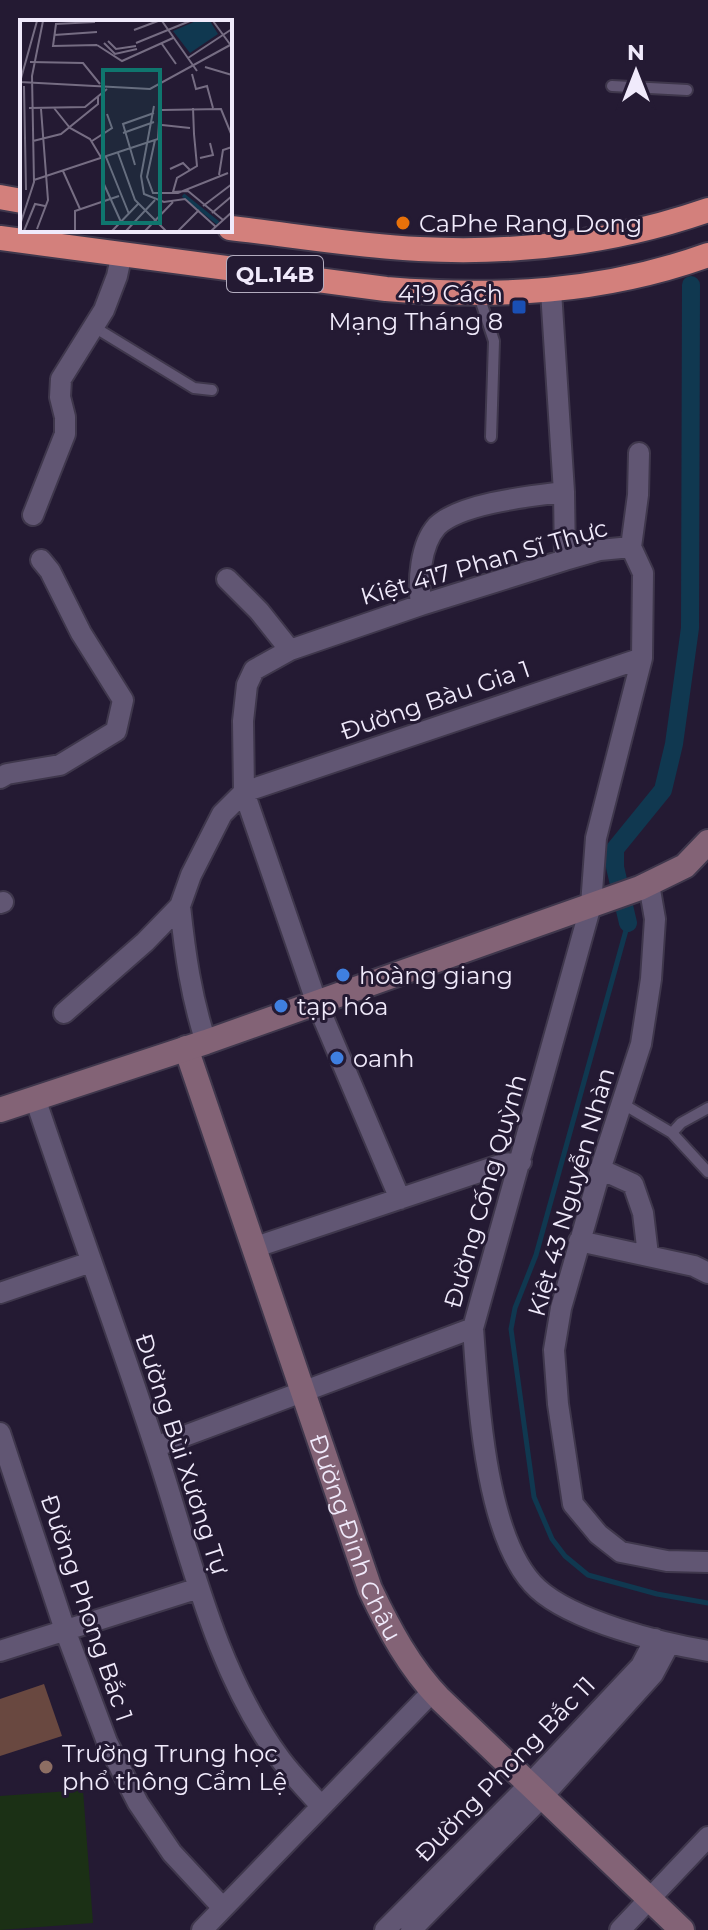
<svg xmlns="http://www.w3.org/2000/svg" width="708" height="1930" viewBox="0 0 708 1930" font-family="Montserrat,sans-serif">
  <rect width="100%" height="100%" fill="#241a33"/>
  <!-- green -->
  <path fill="#1b3015" d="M83,1790L93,1923L0,1930V1796Z"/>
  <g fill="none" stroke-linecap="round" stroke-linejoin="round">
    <!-- stream -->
    <path stroke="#103850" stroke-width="5" d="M628,923L536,1255L515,1308L511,1329L534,1497L552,1539L565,1556L588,1575L657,1594L708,1603"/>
    <!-- canal -->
    <path stroke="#103850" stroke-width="18" d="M628,923L615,867V849L663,790L674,744L690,628L691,285"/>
  </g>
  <!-- building -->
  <path fill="#694840" d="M44,1684L62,1736L0,1756V1699Z"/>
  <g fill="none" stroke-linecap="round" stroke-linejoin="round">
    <defs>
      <path id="lane" d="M612,86L687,90
        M478,293L494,341L491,437
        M94,327L194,388L212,390
        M623,1104L672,1133L708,1172
        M672,1133L681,1123L708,1108"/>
      <path id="street" d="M551,291L564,492L565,560
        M33,515L65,434V417L60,397L61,379L104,310L117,276L122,253
        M631,547L643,573L642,658L596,838L591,905L473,1328C478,1398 485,1541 538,1589C573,1621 661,1643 708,1651
        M631,547L638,495L639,453
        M227,579L259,611L290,650
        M421,605C418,581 420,545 437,526C461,503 532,496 564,492
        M0,778L7,774L60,765L116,731L123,700L81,633L50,571L41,560
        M649,884L655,919L651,979L641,1044L603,1161L561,1308L554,1350L558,1404L573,1504L598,1534L621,1552L667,1561L708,1562
        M0,903L3,902
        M180,906C185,953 191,997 206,1042
        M64,1013L145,942L180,906L191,875L222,814L244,792L642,658
        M35,1098C74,1215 117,1330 155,1447C190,1552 214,1670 281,1760C293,1776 308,1791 321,1806
        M600,1169L633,1184L643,1213L648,1255
        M400,1199L316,1001L244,792L243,721L247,685L254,670L290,650L421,605L565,560L600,550L631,547
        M579,1241L694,1266L708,1273
        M253,1248L503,1164L521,1162
        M0,1293L91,1262
        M0,1433L65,1630L107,1742L138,1803L172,1853L223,1908
        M155,1447L473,1328
        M0,1651L199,1588
        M202,1930L433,1691
        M385,1930L530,1784L641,1666L655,1639
        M411,1930L543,1796L653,1674L669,1644
        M620,1930L708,1837"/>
      <g id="secondary">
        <path id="s1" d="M186,1048L370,1589C389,1629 409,1667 440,1699L682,1930"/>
        <path d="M0,1110L206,1042L640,888L685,866L708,842"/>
      </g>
      <path id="highway" d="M0,197L22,201
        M230,228C292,235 356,246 419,249C516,254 616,242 708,210
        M0,238L386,289C496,298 603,293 708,255"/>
    </defs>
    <!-- lane casing -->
    <use href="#lane" stroke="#3f374c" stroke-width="14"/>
    <!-- street casing -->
    <use href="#street" stroke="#3f374c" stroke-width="24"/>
    <!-- secondary casing -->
    <use href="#secondary" stroke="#3f374c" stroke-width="28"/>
    <!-- highway casing -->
    <use href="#highway" stroke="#3f374c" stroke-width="28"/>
    <!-- lane -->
    <use href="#lane" stroke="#615673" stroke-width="10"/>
    <!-- street -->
    <use href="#street" stroke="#615673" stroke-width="20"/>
    <!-- secondary -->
    <use href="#secondary" stroke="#836376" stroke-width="24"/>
    <!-- highway -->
    <use href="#highway" stroke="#d3807c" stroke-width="24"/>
  </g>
  <!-- markers -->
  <circle fill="#e8710a" stroke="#241a33" stroke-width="3" cx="403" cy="223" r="8"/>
  <rect fill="#1a4fb4" stroke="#241a33" stroke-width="3" x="511" y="299" width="16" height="16" rx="4"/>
  <g fill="#3f7fe0" stroke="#241a33" stroke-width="3">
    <circle cx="343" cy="975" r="8"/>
    <circle cx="281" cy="1006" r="8"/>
    <circle cx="337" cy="1058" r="8"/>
  </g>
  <circle fill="#8d6e63" stroke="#241a33" stroke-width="3" cx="46" cy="1767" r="8"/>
  <g text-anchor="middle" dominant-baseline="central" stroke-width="6" stroke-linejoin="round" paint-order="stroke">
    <!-- shield labels -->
    <rect fill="#241a33" stroke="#b3acbf" stroke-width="2" x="227" y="256" width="96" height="36" rx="6"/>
    <g font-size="22" font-weight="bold" fill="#f0eafb">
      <text x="275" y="274">QL.14B</text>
    </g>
    <!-- poi labels -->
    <g font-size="24" fill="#f0eafb" stroke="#241a33" text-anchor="start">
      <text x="419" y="223">CaPhe Rang Dong</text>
      <text x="503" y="293" text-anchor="end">419 Cách<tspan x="503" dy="28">Mạng Tháng 8</tspan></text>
      <text x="359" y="975">hoàng giang</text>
      <text x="297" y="1006">tạp hóa</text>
      <text x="353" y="1058">oanh</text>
      <text x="62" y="1753">Trường Trung học<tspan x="62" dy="28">phổ thông Cẩm Lệ</tspan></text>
    </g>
    <!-- street labels -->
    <g font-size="24" fill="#f0eafb" stroke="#241a33">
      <text transform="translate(484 562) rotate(-16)">Kiệt 417 Phan Sĩ Thực</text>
      <text transform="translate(435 700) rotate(-19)">Đường Bàu Gia 1</text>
      <text transform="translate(485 1191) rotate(-74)">Đường Cống Quỳnh</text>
      <text transform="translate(571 1192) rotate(-74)">Kiệt 43 Nguyễn Nhàn</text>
      <text transform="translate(182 1454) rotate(72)">Đường Bùi Xương Tự</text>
      <text stroke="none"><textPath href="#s1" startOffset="518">Đường Đinh Châu</textPath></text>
      <text transform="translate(87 1608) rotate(71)">Đường Phong Bắc 1</text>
      <text transform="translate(505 1769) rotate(-46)">Đường Phong Bắc 11</text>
    </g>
  </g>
  <!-- overview -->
  <g transform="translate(20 20)">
    <rect width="212" height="212" fill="#241a33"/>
    <path d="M176,1H190L198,14L170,33L153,11Z" fill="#103850"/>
    <path fill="none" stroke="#103850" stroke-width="4" d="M163,175L198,203"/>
    <path fill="none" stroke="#766d83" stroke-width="2" d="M142,1L177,51M193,1L212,27M35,4L75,2M36,4L33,26L77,25M114,10L138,1M34,15L77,12M88,21L96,29L116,26M84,23L95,34L117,29M116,23L170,1M142,24L156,44M77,25L102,41L153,18M168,38L212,9M10,42L63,43L80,64M185,47L212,55M172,54L176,69L187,66L193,88M0,62L17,1M0,62L130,69L212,24M4,66L6,170M134,86L121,156L124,174L144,182L165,179L196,207M9,88L65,87L87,69M34,88L50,108L70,119L82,139M173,88L174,114M142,90L201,89L212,116M142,105L170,108M103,113L134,102M174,114L177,146L157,158L153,172L168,171L203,200M135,120L127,157L133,173H158L208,153M13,121L41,114L78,84V77M72,121L92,108L87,94M98,133L115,180L146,211M86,137L109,194M180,138L193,135L190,123M115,145L103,104L134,93M150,149L163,143L170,150M43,151L60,189M199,155L203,130L212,127M14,160L138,119L141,66M83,162L101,202M183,186L212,164M192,193L212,176M0,205L14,162L12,56L23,1M17,209L28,180L21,89M4,211L15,184L25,186M55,211V191L99,176M92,211L118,184M106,211L135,180M125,211L153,182M158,211L179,190M191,211L212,192"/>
    <path fill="#0f766e" fill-opacity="0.15" stroke="#0f766e" stroke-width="4" d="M83,50H140V203H83Z"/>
    <rect width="212" height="212" fill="none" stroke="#f0eafb" stroke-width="4"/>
  </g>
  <!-- north arrow -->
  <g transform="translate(636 72)" stroke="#241a33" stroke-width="6" paint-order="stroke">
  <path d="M0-6L14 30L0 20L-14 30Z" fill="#f0eafb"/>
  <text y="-12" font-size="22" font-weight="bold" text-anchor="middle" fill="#f0eafb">N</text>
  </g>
</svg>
